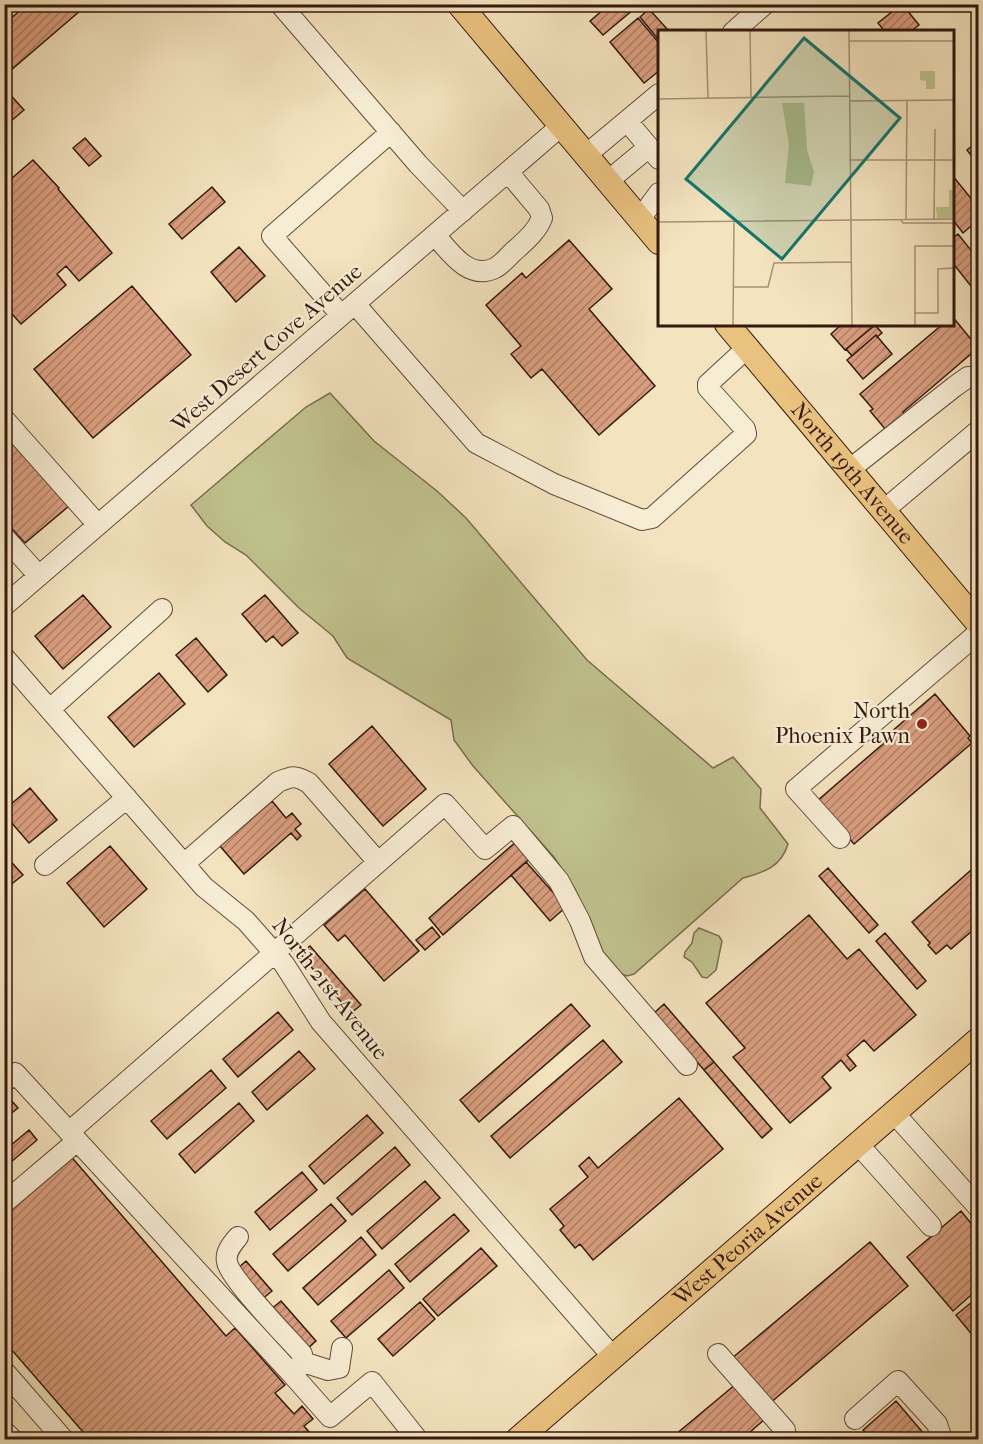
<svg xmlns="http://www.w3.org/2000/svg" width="983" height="1444" viewBox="0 0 983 1444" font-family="'IM FELL French Canon',serif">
  <defs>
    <pattern id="building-hatch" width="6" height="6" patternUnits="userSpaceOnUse" patternTransform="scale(1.5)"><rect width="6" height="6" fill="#d99e7f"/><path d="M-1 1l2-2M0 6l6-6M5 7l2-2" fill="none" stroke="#b18066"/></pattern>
  </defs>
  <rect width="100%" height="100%" fill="#f3e3be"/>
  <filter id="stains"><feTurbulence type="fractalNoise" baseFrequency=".00333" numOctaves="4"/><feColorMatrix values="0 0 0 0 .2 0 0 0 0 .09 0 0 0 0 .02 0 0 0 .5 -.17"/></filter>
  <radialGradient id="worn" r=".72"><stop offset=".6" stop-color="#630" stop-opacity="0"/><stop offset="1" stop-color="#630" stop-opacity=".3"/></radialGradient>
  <!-- grass -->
  <path fill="#c0c28e" stroke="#7a6e4e" stroke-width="1.5" d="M330,393L374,441L437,491L466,518L587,660L713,768L733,757L761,789L760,808L788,844C781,867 765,872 743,878L634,974L627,976L619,973L611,964L599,947L575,889L554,857L473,766L454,740L451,720L347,658L333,636L299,608L246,555L225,542L207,526L191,505L306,407Z
    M699,928L719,936L722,941L716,970L707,978L702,977L692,962L684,957L685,952L692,943L694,933Z"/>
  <!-- building -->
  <path fill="url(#building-hatch)" stroke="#34190d" stroke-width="1.5" d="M28,4H88L4,76V24Z
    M610,4H640L603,35L590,21Z
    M902,4L919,25L910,32H885L878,23Z
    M649,9L668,30L659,32L658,39L640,17Z
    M638,18L659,43V71L644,83L610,42Z
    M4,88L24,110L4,127Z
    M85,138L101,156L89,166L73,148Z
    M978,141V164L967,150Z
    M33,160L59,188L58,189L112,253L79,281L66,266L57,274L66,285L21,324L4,305V185Z
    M952,175L978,207V220L963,233L952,219Z
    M212,187L225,202L182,239L169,224Z
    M958,234L978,259V295L952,262V239Z
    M569,240L612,289L589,309L655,386L599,435L542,369L531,378L511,354L521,346L486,305L522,273L526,278Z
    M239,247L265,276L236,302L211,272Z
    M132,286L191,355L93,438L34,369Z
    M952,316L978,348L903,412L905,414L886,430L870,411L873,409L860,394L943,324H952Z
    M842,324H874L875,325L845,350L831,334Z
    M875,325L882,333L877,337L876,335L852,356L846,349Z
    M876,335L892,354L863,379L847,360Z
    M11,438L69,506L25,543L4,520V444Z
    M83,595L111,627L63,669L35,636Z
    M265,595L298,633L282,646L273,636L266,642L242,614Z
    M196,638L227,675L208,692L176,655Z
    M159,673L185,704L134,747L108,717Z
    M935,694L970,736L968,738L972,743L854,844L817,801L891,737L889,734Z
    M372,726L426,789L383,826L329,764Z
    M30,788L57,820L29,843L4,814V810Z
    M272,801L286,818L292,813L301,824L295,829L301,836L297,840L291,833L244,874L220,846Z
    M518,840L532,857L443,935L429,918Z
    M110,846L147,889L104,927L67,883Z
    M4,854L23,875L4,890Z
    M526,862L566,907L550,921L511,875Z
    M978,864V921L971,927L973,930L951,949L947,945L936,954L928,945L930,943L912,922Z
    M828,868L878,925L869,933L819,876Z
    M365,889L419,951L384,981L345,935L338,941L324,925Z
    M809,915L847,959L859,949L916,1015L874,1051L864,1040L847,1055L856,1066L850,1071L841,1060L822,1077L831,1088L790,1123L733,1057L745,1048L706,1003Z
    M432,927L440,937L425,950L416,940Z
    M885,933L926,981L917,989L876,941Z
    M310,946L361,1005L351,1013L300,954Z
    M571,1004L590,1026L479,1122L460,1100Z
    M664,1004L714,1062L704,1070L654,1013Z
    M278,1012L293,1030L238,1077L223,1059Z
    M603,1040L622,1062L510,1158L491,1136Z
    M299,1051L315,1069L267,1110L252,1092Z
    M714,1062L772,1129L762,1138L704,1070Z
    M211,1070L226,1088L167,1139L151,1121Z
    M9,1098L18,1108L4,1119V1102Z
    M679,1098L723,1149L593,1260L580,1244L575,1248L560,1230L564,1226L550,1209L588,1177L579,1166L589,1157L598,1168Z
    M239,1103L254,1121L195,1173L179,1154Z
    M367,1115L383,1133L324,1184L309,1166Z
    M29,1130L37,1140L4,1168V1151Z
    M395,1147L410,1165L352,1215L337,1198Z
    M68,1153L226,1336L235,1328L285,1385L275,1393L294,1414L302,1406L313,1419L304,1426L316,1440H90L4,1341V1206Z
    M302,1172L317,1190L270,1230L255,1212Z
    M425,1181L440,1198L382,1249L367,1231Z
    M331,1204L346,1221L288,1271L273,1254Z
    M961,1211L978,1232V1289L953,1311L907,1257Z
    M454,1214L469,1231L410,1282L395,1264Z
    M361,1237L376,1255L318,1305L303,1288Z
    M870,1242L908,1286L769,1404L731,1359Z
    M481,1248L497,1266L438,1316L423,1299Z
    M246,1261L272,1291L261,1300L236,1270Z
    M389,1270L404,1288L346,1338L331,1321Z
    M977,1298L978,1299V1342L956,1315Z
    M281,1301L316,1341L305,1351L270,1310Z
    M420,1302L435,1319L393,1356L378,1339Z
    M736,1384L765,1419L741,1440H669Z
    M896,1401L924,1434L917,1440H872L863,1430Z"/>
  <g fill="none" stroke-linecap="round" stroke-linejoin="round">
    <defs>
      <path id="minor" d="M280,4L418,164L463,211
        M733,32L765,4
        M627,121L659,159
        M586,155L659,94
        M608,181L649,147
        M640,219L659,193
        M435,235C450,252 469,281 495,268C501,265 507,258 512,253C524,242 536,233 542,218L539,209L508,172
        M355,304L476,443L554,484L642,520L652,518L746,434L745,429L708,388V384L747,348
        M341,315L272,236L391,132
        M4,419L98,525
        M849,470L954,387L968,377H978
        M883,511L978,431
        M4,537L39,576
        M4,606L561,126
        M4,657L204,887L246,921L284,964L321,1022L612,1356
        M50,709L162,609
        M840,838L796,789L978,633
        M184,864L278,782C292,776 295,775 309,783L378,862
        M45,865L127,798
        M4,1082L15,1073L291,1373L303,1362L302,1354C288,1338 230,1279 227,1262C225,1252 232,1244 238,1237
        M894,1113L978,1207
        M69,1132L445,804L485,849L513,826L559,881L580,921L594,957L687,1065
        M858,1144L931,1226
        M4,1203L77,1141
        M718,1354L785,1430
        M303,1362L328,1370L339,1368L342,1348
        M4,1371L64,1440
        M291,1373L330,1417L372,1382L418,1440
        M855,1419L898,1381L937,1424L942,1440
        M4,1431L13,1440"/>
      <g id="major">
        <path d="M459,4L659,242"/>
        <path id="s1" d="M727,324L978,623"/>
        <path id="s2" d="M517,1440L978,1040"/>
      </g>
    </defs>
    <!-- minor casing -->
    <use href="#minor" stroke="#644c39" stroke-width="22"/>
    <!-- major casing -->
    <use href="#major" stroke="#34190d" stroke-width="26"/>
    <!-- minor -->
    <use href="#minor" stroke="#f7edd5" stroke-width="20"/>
    <!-- major -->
    <use href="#major" stroke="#eac27f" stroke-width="24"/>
  </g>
  <!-- markers -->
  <circle fill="#8f2418" stroke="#f7edd5" stroke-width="2" cx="922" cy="724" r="6"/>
  <g text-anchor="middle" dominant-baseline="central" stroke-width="4.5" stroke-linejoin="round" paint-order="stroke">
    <!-- street labels -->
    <g font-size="22" fill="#34190d" stroke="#f7edd5">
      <text transform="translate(267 348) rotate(-41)">West Desert Cove Avenue</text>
      <text stroke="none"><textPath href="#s1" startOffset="195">North 19th Avenue</textPath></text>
      <text transform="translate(330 989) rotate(52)">North 21st Avenue</text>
      <text stroke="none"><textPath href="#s2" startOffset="306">West Peoria Avenue</textPath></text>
    </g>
    <!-- poi labels -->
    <g font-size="22" fill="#34190d" stroke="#f7edd5" text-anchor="end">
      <text x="910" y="711">North<tspan x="910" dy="25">Phoenix Pawn</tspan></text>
    </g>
  </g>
  <!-- overview -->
  <g transform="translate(658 30)">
    <rect width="296" height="296" fill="#f3e3be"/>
    <path d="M262,41H277V59H268V51L262,50ZM124,73H146L149,120L156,142L153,156L127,153L131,115Z" fill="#c0c28e"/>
    <path d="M291,160H295V188H279L278,177H291Z" fill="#c0c28e"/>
    <path fill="none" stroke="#a79277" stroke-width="1.5" d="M48,1L50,68M92,1L93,67M191,1L194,295M191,11H296M0,69L191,66M192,71L296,70M191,130H296M242,189L245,193H296M248,189L249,71M276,189L277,99M0,192L296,189M76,257H110L116,233L194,232M256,283H280V239L296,238M75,295L76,191M257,295V216H296"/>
    <path fill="#0f766e" fill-opacity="0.15" stroke="#0f766e" stroke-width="3" d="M146,8L242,88L124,229L28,149Z"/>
    <rect width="296" height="296" fill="none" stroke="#34190d" stroke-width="3"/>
  </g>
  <!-- margin -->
  <rect width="983" height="1444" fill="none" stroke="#f3e3be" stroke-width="24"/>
  <rect x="6" y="6" width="971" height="1432" fill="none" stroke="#34190d" stroke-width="3"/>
  <rect x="12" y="12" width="959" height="1420" fill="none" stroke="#34190d" stroke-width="1.5"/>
  <rect width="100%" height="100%" filter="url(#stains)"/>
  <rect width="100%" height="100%" fill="url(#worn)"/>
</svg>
